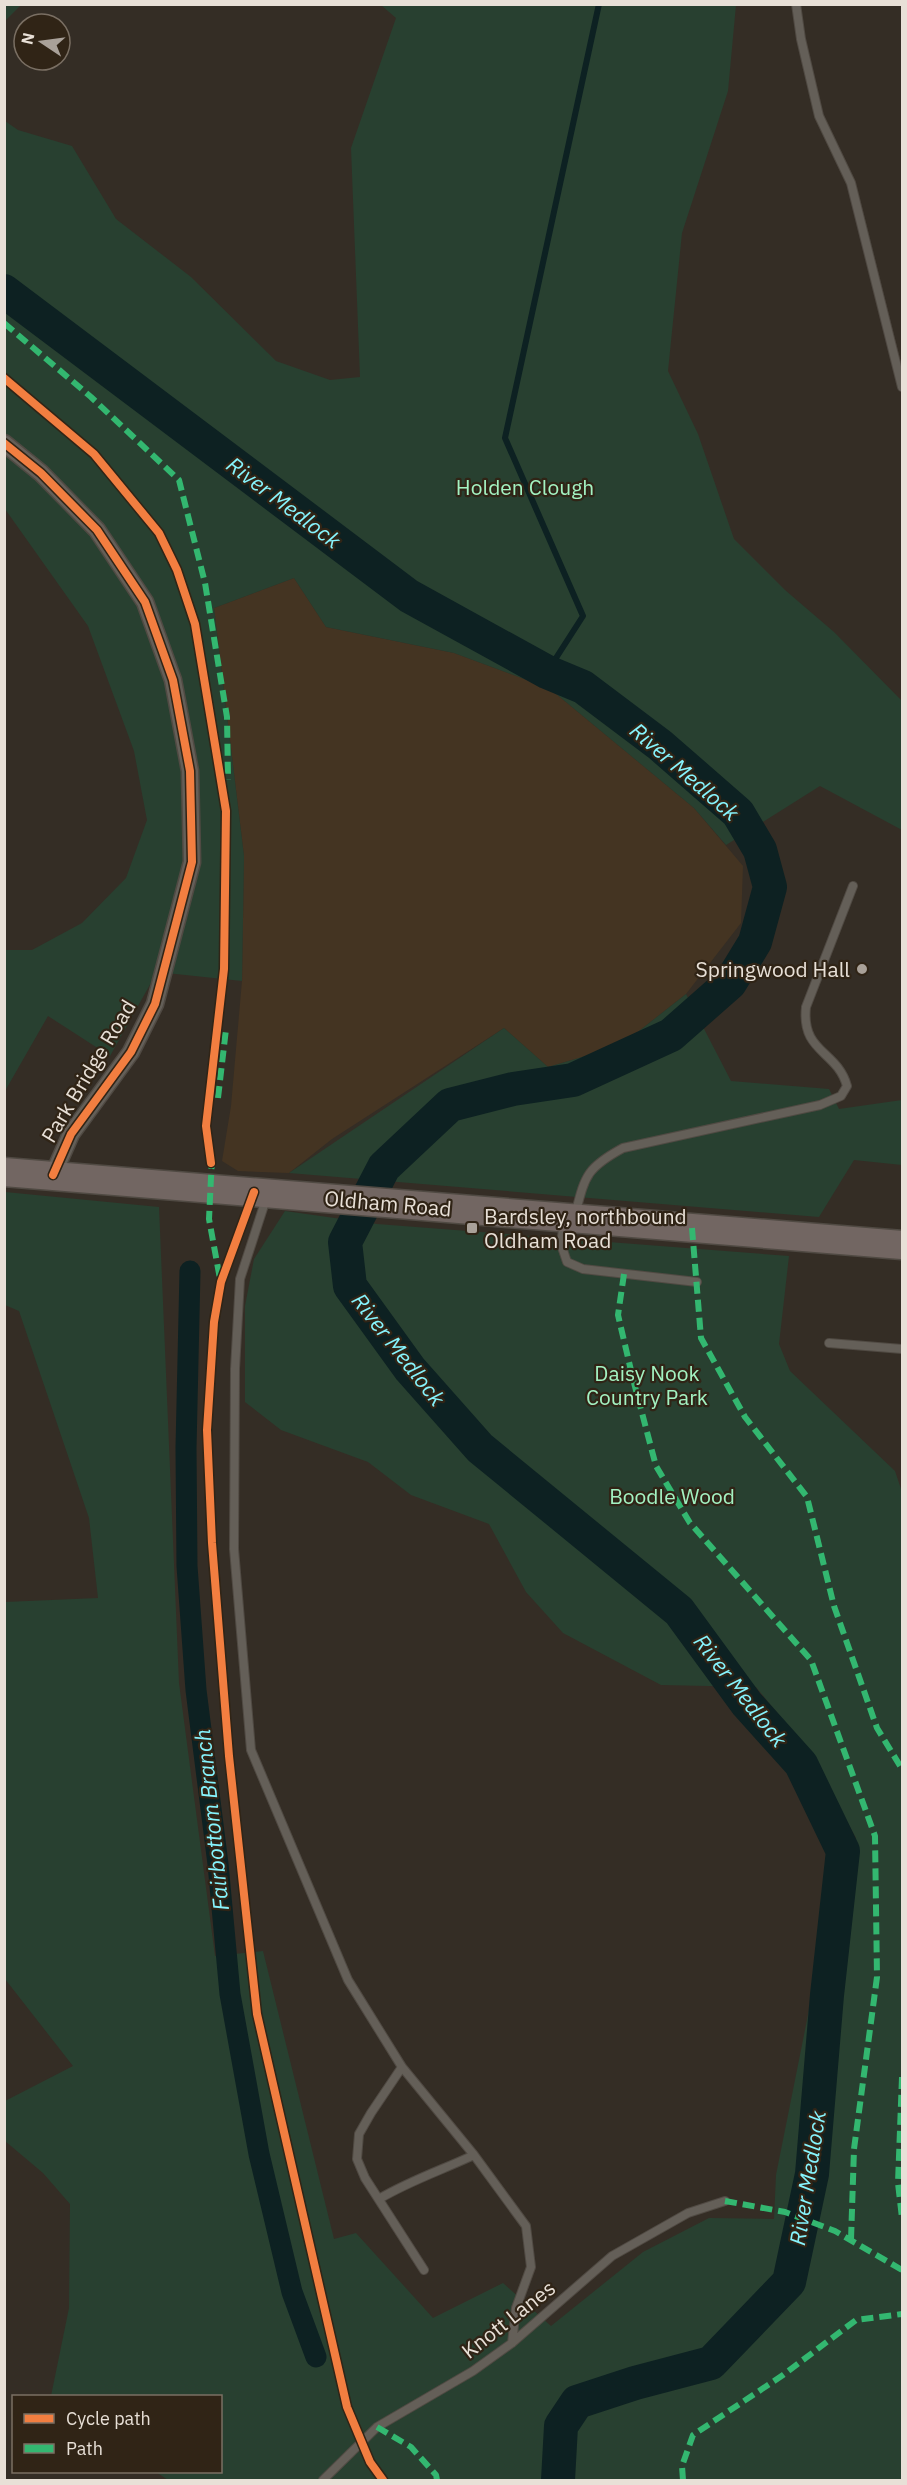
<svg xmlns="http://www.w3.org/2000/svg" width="907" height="2485" viewBox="0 0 907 2485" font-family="'IBM Plex Sans',sans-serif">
  <rect width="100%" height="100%" fill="#342d25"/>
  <!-- built -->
  <path fill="#443422" d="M294,578L326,627L454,653L549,688L694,808L743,866L741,923L686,994L620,1046L548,1067L504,1028L332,1139L289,1173L238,1171L222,1161L231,1106L242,981L244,856L214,608Z"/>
  <!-- green -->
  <path fill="#284030" d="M5,4H21V5L5,21Z
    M381,5H736L728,91L682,233L668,371L698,434L734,539L785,590L834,632L902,701V830L820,786L726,845L694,808L549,688L454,653L326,627L294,578L214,608L244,856L242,981L157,972L110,1056L48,1016L5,1091V950H32L82,923L126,878L147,820L134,751L88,626L5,509V121L18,130L72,146L116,219L191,277L276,361L330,380L360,377L351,148L396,18Z
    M686,994L731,1081L829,1089L839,1109L902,1100V1165L854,1160L819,1217L289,1173L504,1028L548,1067L620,1046Z
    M5,1192L159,1207L179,1683L215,1956L263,1951L334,2239L356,2233L433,2318L503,2283L551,2326L643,2252L709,2218L774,2219L776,2175L818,1965H845L856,1838L809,1752L756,1687L661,1685L563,1633L526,1592L489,1524L411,1495L368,1462L281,1430L245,1402V1306L254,1259L285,1211L377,1224L789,1256L779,1344L790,1371L895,1471L902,1492V2480H168L156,2472H220V2396H51L69,2308L70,2204L43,2173L5,2141V2101L73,2066L5,1979V1602L98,1598L89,1518L19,1311L5,1305Z"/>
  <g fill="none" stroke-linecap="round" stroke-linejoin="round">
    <!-- stream -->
    <path stroke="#0d2122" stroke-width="6" d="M547,672L583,616L505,438L599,4"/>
    <!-- canal -->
    <path stroke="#0d2122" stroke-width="21" d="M190,1271L186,1448L187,1566L196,1690L218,1864L230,1994L259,2154L292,2292L316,2357"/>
    <!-- river -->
    <path stroke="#0d2122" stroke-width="34" d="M4,291L409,596L547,672L583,687L660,745L738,813L760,850L770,887L755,942L730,983L671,1035L573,1080L513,1089L450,1105L384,1167L345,1242L350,1286L410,1369L480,1448L679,1611L747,1704L801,1764L843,1851L827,1995L812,2174L789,2282L711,2363L635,2383L577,2402L561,2426L558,2480"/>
    <defs>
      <path id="service" d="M796,4L801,39L819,116L851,183L902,387
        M267,1196L240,1279L235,1369L234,1549L251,1750L348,1980L402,2067L474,2155L526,2226L531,2267L516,2308L512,2343
        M575,1215C585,1176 586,1168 623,1148L820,1105L841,1096L847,1086C837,1050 801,1053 806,1007L853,886
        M564,1222L561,1244L567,1262L583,1269L697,1282
        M829,1343L902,1349
        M402,2067L371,2113L359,2134L357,2159L365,2178L424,2270
        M379,2199C409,2181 442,2170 474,2155
        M323,2480L377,2427L473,2371L512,2343L612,2256L688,2213L725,2201"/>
      <path id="minor" d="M4,443L41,473L97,530L145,602L173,680L190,771L192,862L155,1004L131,1052L71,1134L53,1175"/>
      <path id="trunk" d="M4,1172L902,1245"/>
    </defs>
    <!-- service casing -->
    <use href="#service" stroke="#504a43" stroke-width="10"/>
    <!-- minor casing -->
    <use href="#minor" stroke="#504a43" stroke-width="19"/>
    <!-- trunk casing -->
    <use href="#trunk" stroke="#504a43" stroke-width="31"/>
    <!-- service -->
    <use href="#service" stroke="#645f58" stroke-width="8"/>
    <!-- minor -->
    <use href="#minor" stroke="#645f58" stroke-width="16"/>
    <!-- trunk -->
    <use href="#trunk" stroke="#726662" stroke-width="28"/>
    <!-- quiet -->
    <path stroke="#33b770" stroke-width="6" stroke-dasharray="12 6" stroke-linecap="butt" d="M4,323L91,397L179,480L205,583L227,717L228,780
      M218,1098L226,1029
      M212,1157L209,1219L220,1279
      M692,1228L701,1338L745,1417L807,1497L834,1606L877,1728L902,1769
      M624,1274L618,1315L633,1379L656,1466L690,1523L811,1660L875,1836L877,1977L854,2149L851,2240
      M902,2077L898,2183L902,2218
      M725,2201L785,2212L835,2231L902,2270
      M377,2427L411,2447L436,2475L437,2480
      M683,2480L682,2466L693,2435L783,2375L856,2320L902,2314"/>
    <defs>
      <path id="cycleway" d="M4,378L94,454L159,533L177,570L195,624L226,811L224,969L206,1126L211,1163
        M4,443L41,473L97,530L145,602L173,680L190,771L192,862L155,1004L131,1052L71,1134L53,1175
        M254,1192L221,1282L214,1322L207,1430L212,1543L229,1756L257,2014L347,2407L370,2462L383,2480"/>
    </defs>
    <!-- cycleway casing -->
    <use href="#cycleway" stroke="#302416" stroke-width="11"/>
    <!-- cycleway -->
    <use href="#cycleway" stroke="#f27e40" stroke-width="8"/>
  </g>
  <!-- markers -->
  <g fill="#a9a199" stroke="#302416" stroke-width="2">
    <circle cx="862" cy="969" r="6"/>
    <rect x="466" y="1222" width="12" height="12" rx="3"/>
  </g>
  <g text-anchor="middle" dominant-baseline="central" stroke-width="4.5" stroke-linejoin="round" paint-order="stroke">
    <!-- park labels -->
    <g font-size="21" fill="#a3f2c2" stroke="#302416">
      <text x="525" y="487">Holden Clough</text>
      <text x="647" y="1373">Daisy Nook<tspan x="647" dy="24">Country Park</tspan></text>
      <text x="672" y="1496">Boodle Wood</text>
    </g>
    <!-- poi labels -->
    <g font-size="21" fill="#e8e0d7" stroke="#302416" text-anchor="end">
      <text x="850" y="969">Springwood Hall</text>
      <text x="484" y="1216" text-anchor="start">Bardsley, northbound<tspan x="484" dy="24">Oldham Road</tspan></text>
    </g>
    <!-- street labels -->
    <g font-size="21" fill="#e8e0d7" stroke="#302416">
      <text transform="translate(88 1071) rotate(-59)">Park Bridge Road</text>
      <text transform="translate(388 1203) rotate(5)">Oldham Road</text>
      <text transform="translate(508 2319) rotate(-38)">Knott Lanes</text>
    </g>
    <!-- water labels -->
    <g font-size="22" font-style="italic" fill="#86f4fd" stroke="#302416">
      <text transform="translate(284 502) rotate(37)">River Medlock</text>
      <text transform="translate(685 771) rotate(41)">River Medlock</text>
      <text transform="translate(399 1349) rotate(52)">River Medlock</text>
      <text transform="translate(741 1690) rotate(52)">River Medlock</text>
      <text transform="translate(211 1820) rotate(-96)">Fairbottom Branch</text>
      <text transform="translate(807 2178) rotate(-81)">River Medlock</text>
    </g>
  </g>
  <!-- border -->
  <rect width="907" height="2485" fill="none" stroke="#e8e0d7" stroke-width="12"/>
  <!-- legend -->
  <rect x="12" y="2395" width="210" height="78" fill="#302416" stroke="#7a6f63" stroke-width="1.5"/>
  <rect x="24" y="2414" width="30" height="9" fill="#f27e40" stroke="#7a6f63" stroke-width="1.5"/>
  <text x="66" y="2425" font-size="18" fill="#e8e0d7">Cycle path</text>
  <rect x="24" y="2444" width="30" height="9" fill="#33b770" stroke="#7a6f63" stroke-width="1.5"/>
  <text x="66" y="2455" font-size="18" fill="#e8e0d7">Path</text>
  <!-- north arrow -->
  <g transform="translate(42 42) rotate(283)"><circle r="28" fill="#302416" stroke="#7a6f63" stroke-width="1.5"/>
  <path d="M0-4.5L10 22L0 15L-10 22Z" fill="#a9a199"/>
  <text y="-9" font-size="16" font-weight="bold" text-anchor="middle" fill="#e8e0d7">N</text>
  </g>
</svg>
